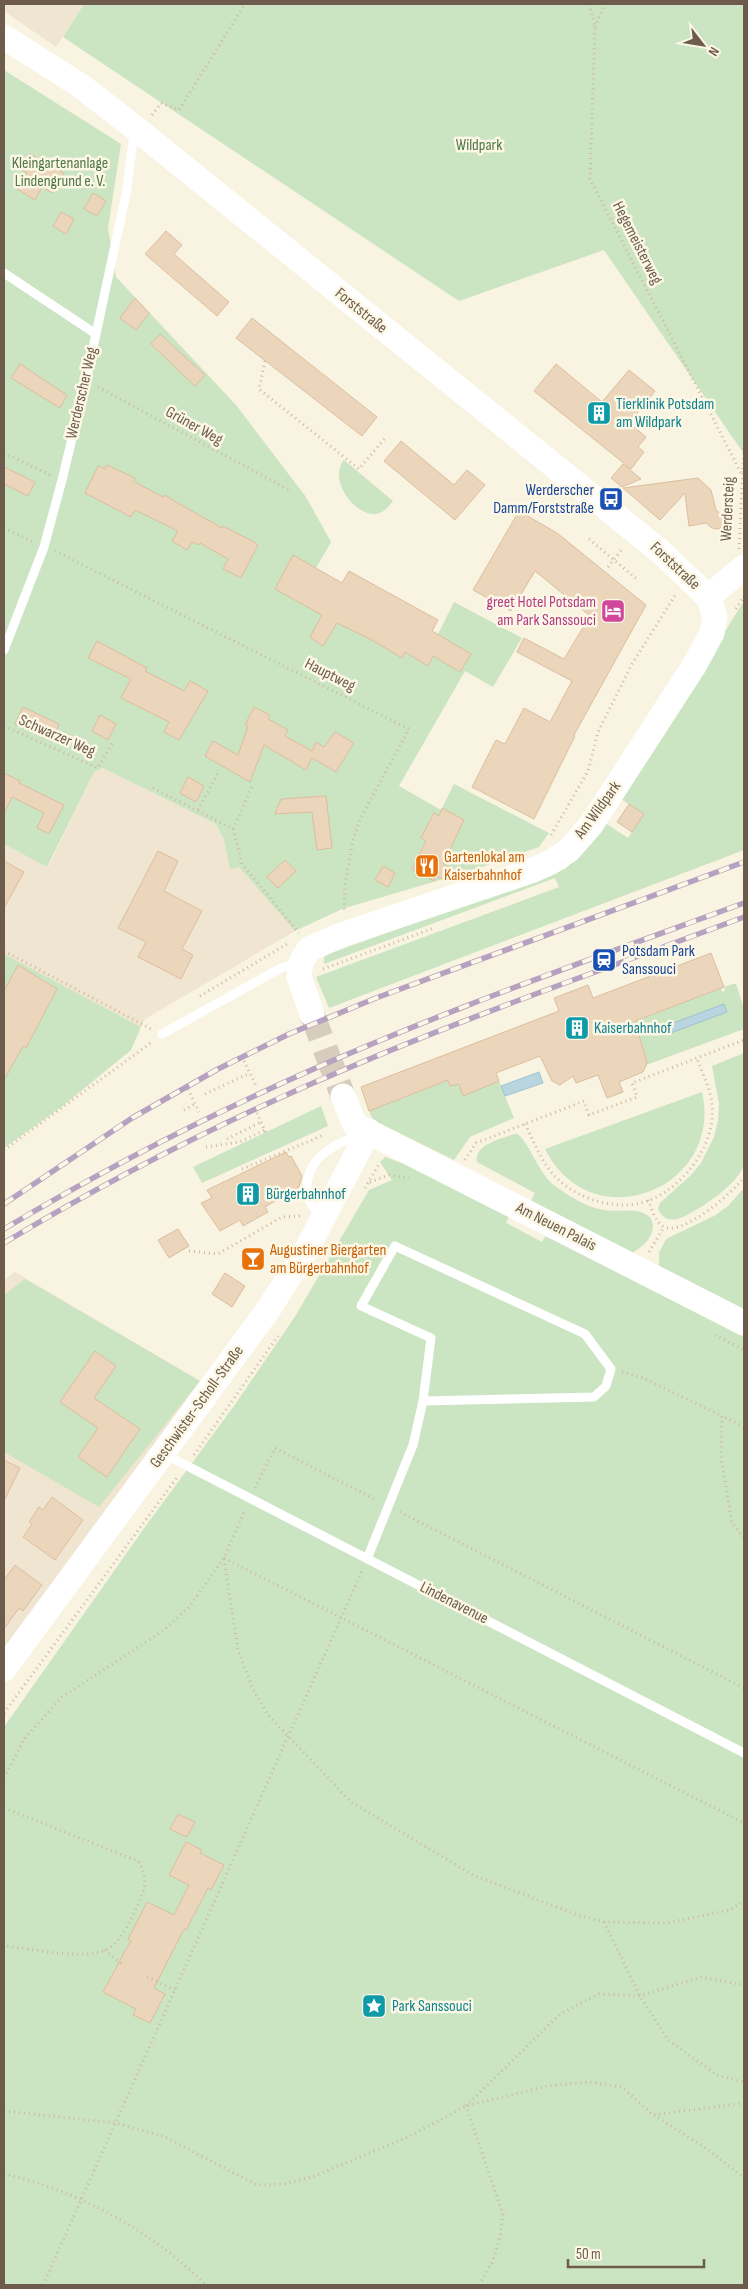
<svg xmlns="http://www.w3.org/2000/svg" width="748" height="2289" viewBox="0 0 748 2289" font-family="'Sofia Sans Condensed',sans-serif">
  <rect width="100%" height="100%" fill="#f9f3e1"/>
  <!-- residential -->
  <path fill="#f0e5d0" d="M4,4H84L56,47L4,11Z
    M103,768L216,824L224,840L230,868L239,867L295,931L145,1019L141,1027L4,954V844L48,867L94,772Z
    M15,1272L200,1381L4,1651V1280Z"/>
  <!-- green -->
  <path fill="#cbe4c2" d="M84,4H744V454L604,250L459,301L63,37Z
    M4,70L121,144L108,228L116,277L236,405L306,497L331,542L307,584L429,652L454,602L522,638L493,687L465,671L399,786L441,810L454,784L549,833L539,847L470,871L342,909L295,931L239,867L230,869L224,840L216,824L103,768L94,772L47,867L4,844Z
    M344,460L393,501C388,507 382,515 373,514C353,513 328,479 344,460Z
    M744,601V850L329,1008L316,977L559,887L555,878L324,964V957L328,954L565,869L592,843L605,823L628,838L644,814L621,799Z
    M4,954L141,1027L131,1050L64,1105L4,1148Z
    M733,984H736L744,1008V1029L646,1065L635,1021L721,988L722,992L725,991L724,987Z
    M744,1053C744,1081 744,1109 744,1138C744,1146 746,1158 744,1165C737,1185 702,1208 683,1217C672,1222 663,1220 658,1209L660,1203L691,1175L701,1163L714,1137L718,1120L719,1104L712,1066Z
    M448,1080L450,1086L459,1084L464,1095L499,1081L514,1118L470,1137L454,1160L373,1120L369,1111Z
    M702,1092C724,1190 591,1241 545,1149Z
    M321,1106L328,1126L202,1183L193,1167Z
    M514,1134H517C527,1138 539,1175 555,1186C569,1196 588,1208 604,1210C620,1213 636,1206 650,1217C659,1232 645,1246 632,1253L531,1201L535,1193L477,1162C474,1144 501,1139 514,1134Z
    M385,1157L410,1166L509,1217L506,1223L542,1242L546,1236L744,1337V2285H4V1727L145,1527L234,1406L296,1315L369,1190L392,1180L380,1162Z
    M744,1188V1311L659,1267V1253L666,1239L714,1216L728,1206Z
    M25,1279L200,1381L99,1507L4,1452V1295Z"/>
  <!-- water -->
  <path fill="#b8d5e0" stroke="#9fc2d0" d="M724,1004L727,1012L668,1034L665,1026Z
    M539,1072L543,1083L505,1096L501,1086Z"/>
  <!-- building -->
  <path fill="#ebd5bb" stroke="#dcbe9e" d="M30,154L64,173L52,193L42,187L35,200L17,189L27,173L21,169Z
    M93,193L106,201L97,216L84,209Z
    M61,212L74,219L66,234L53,226Z
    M166,231L182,245L174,254L229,302L217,316L145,254Z
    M135,298L149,313L136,330L120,318Z
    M252,318L377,417L362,436L236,338Z
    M160,334L205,375L195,386L151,344Z
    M20,364L67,395L60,408L11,378Z
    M556,364L602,402L629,370L655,391L629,423L646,437L638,447L644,452L631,469L534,391Z
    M401,441L454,485L467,470L485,485L455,520L384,461Z
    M623,464L641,479L622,487L611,478Z
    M107,465L135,478L133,481L163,497L164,495L222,528L223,526L254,542L258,545L241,578L223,569L228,559L200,543L199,545L192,542L187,550L172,541L178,531L135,510L131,517L85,493L98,466L105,469Z
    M4,467L35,482L28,496L4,484Z
    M698,478L711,490L716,510L725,518L724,525L719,529L712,528L706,523L689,526L685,493L660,520L623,488Z
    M519,511L557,533L646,605L574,735L575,736L534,819L472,787L496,740L505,744L524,708L550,722L572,681L517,652L524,638L564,659L590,616L535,571L511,611L473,590Z
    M293,555L342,583L349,571L438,620L432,631L471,654L460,672L433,656L428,666L405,652L402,658L372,640L337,623L323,646L310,637L322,615L275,589Z
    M97,641L147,668L145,671L184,691L190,681L208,691L179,740L164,732L169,722L121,698L131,679L88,658Z
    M23,707L59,724L52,741L15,724Z
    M254,707L270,715L268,719L288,730L285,736L312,751L316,742L324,747L335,732L354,743L336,772L312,758L306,770L264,745L250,782L205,756L213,741L238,755L248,726L245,725Z
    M100,715L116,724L108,740L92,731Z
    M4,773L20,781L19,783L64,805L49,834L37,828L44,813L12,797L4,814Z
    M188,777L204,786L196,802L180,793Z
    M326,796L332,848L317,850L312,812L275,814L281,799Z
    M629,804L644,814L632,832L617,822Z
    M442,808L464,820L443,864L449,867L442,879L436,876L434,881L412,869L426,841L421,838L434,813L439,816Z
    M158,851L178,861L164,891L202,911L182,949L193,955L181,979L138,957L146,942L118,928Z
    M285,860L296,871L278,888L267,877Z
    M4,861L24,872L4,908Z
    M383,866L395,873L388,887L375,880Z
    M711,953L724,987L635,1021L647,1063L643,1072L619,1082L623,1092L607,1098L598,1075L576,1083L573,1076L560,1085L552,1081L540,1056L496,1073L499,1081L463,1096L459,1084L450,1086L448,1080L369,1111L361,1087L559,1011L554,998L588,985L593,998Z
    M18,965L57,989L26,1048L23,1046L4,1080V991Z
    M286,1152L289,1157L291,1156L302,1176L299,1187L265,1207L268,1212L243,1226L240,1220L220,1231L201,1203L212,1198L207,1190Z
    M178,1229L189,1246L169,1258L158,1240Z
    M225,1273L245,1286L232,1307L212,1294Z
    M95,1351L116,1366L94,1398L140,1429L107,1477L78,1457L98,1428L60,1402Z
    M4,1460L20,1468L4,1501Z
    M52,1497L83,1520L55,1560L23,1537L32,1524L29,1522L39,1507L43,1510Z
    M15,1565L42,1585L23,1611L19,1608L4,1629V1580Z
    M178,1814L195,1822L187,1837L170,1829Z
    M186,1842L202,1850L200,1853L224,1865L211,1890L208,1888L186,1930L184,1929L154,1988L165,1994L150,2023L133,2015L136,2009L103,1992L131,1940L128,1939L147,1902L174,1915L189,1885L169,1875Z"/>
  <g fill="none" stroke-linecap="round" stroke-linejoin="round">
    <!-- secondary-tunnel -->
    <path stroke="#d6cdbc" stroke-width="25" stroke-dasharray="25 12" stroke-linecap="butt" d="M312,1014L343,1096"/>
    <!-- path -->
    <path stroke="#cfb99f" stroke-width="3" stroke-dasharray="1 4" stroke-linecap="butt" d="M589,4L595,27L590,179L742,475
      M595,27L605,4
      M152,115L161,103L179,110L245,4
      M265,361L259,389L359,469L386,437
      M98,387L291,491
      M4,453L50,475
      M4,528L33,542
      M589,539L638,580
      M739,549L744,447
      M55,551L409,729L360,819L353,840L345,885L344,912
      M608,567L623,548
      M736,609L744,596
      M4,726L98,768L114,740
      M153,788L233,829L242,864L299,933
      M198,810L219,771
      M233,829L253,784
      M551,835L588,771L598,732L632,664L676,594
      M4,951L151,1029
      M323,969L434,928
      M200,996L287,944
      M244,1061L257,1088
      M188,1089L199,1112
      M205,1094L250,1073
      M184,1110L195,1104
      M257,1113L266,1133
      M525,1124C535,1144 543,1167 561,1182C581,1199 610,1208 636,1204C677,1197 717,1147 712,1105C711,1090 702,1073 697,1058
      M227,1139L261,1122
      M206,1147L240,1142L265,1130
      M4,1150L152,1042
      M465,1160L476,1143L584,1101L589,1115L637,1097L632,1083L744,1040
      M242,1169L324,1135
      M370,1182L389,1175L409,1178
      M365,1188L380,1162
      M648,1200C652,1209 655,1222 664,1227C683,1236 734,1192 744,1177
      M189,1251L218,1254L282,1217L301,1216
      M649,1252L664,1227
      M715,1335L744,1350
      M622,1372L643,1378L722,1416
      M744,1427L722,1416L721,1456L732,1523L744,1538
      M194,1455L278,1336
      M255,1488L275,1448L376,1500
      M400,1512L744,1688
      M224,1558L744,1823
      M224,1559L238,1650L253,1689L268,1715L351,1802L473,1875L575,1914L604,1922L667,1923L730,1910L744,1901
      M4,1713L178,1476
      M4,1778L24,1739L62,1697L163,1631L189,1607L224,1558L245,1510
      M4,1808L138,1861C149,1878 145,1890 137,1907C129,1922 123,1939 109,1948C89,1962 30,1948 4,1946
      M604,1922L640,1996L668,2040L717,2075L744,2082
      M105,1950L123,1965
      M147,1977L175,1990
      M4,2111L116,2123L165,2137L257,2185L283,2184L312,2177L408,2137L466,2106L547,2086L588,2082L622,2087L653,2115L744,2103
      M654,2115L710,2151L744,2178
      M4,2174C78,2190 153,2232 206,2285
      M43,2285L362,1571
      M479,2285L493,2261L500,2236L503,2214L466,2106L560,2014L599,1994L640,1996L701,1977L744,1985"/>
    <!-- lane -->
    <path stroke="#fff" stroke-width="9" d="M4,273L96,334
      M4,650L44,547L62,480L86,381L127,189L133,142L139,132
      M162,1034L281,968L299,963
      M322,1218C297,1194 305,1164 333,1147C342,1141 352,1138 361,1134
      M164,1454L744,1753
      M367,1559L413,1445L423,1401L431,1338L361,1306L395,1246L585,1334L611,1369L606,1386L594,1397L423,1401"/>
    <!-- secondary -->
    <path stroke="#fff" stroke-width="25" d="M4,37L81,86L139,131L661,552L708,597L715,616L712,633L694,666L591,825L569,850L551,862L531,871L344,934L309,949L301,962L299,977L312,1014
      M708,597L744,567
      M343,1096L355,1125L744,1323
      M4,1669L268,1310L305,1252L369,1131"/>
    <defs>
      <path id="rail" d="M4,1204L132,1118L218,1069L289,1034L376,998L744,862
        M4,1229C88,1179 174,1133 263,1092C419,1019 583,962 744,903
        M4,1243C117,1175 237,1114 360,1063C486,1010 616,965 744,917"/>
    </defs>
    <!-- rail casing -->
    <use href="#rail" stroke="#b6a2c0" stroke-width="5.5"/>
    <!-- rail -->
    <use href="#rail" stroke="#fdf7e6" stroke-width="4" stroke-dasharray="11" stroke-linecap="butt"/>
  </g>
  <!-- icons -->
  <defs>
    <symbol id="building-square" viewBox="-11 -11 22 22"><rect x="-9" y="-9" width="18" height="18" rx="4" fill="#0f9aa8" stroke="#fdf7e6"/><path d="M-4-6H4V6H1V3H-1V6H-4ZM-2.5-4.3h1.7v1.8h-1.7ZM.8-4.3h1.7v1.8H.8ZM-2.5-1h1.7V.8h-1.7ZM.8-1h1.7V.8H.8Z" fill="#fff"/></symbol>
    <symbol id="bus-square" viewBox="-11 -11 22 22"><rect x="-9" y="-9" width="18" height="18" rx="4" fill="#1a4fb4" stroke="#fdf7e6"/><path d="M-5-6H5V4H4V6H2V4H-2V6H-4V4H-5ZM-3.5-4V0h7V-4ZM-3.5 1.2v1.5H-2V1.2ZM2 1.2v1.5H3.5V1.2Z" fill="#fff"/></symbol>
    <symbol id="hotel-square" viewBox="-11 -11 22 22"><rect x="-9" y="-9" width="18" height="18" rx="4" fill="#d1479c" stroke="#fdf7e6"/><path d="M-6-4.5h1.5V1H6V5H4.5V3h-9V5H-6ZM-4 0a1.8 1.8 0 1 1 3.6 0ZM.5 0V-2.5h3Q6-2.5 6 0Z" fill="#fff"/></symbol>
    <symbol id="restaurant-square" viewBox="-11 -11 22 22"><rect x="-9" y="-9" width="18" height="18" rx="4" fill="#e8710a" stroke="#fdf7e6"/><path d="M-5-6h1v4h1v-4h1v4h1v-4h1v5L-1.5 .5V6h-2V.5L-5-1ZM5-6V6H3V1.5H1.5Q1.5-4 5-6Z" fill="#fff"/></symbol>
    <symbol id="station-square" viewBox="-11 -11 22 22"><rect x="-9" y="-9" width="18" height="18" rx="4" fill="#1a4fb4" stroke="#fdf7e6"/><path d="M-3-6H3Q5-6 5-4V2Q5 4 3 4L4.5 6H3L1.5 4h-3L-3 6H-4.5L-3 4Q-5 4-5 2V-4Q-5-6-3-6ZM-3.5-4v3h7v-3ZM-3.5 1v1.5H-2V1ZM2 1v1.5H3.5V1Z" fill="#fff"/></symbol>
    <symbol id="bar-square" viewBox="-11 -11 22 22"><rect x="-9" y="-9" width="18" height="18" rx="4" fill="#e8710a" stroke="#fdf7e6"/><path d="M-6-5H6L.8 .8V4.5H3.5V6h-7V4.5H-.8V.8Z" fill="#fff"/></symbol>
    <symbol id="sight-square" viewBox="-11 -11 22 22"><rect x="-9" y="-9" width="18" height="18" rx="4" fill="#0f9aa8" stroke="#fdf7e6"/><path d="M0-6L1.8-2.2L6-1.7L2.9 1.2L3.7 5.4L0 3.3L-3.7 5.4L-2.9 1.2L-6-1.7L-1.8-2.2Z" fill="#fff"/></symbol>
  </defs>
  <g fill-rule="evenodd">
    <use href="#building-square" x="585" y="399" width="28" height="28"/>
    <use href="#bus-square" x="597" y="485" width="28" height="28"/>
    <use href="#hotel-square" x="599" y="597" width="28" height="28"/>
    <use href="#restaurant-square" x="413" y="852" width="28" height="28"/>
    <use href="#station-square" x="590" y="946" width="28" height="28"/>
    <use href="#building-square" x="563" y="1014" width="28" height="28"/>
    <use href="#building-square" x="234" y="1180" width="28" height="28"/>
    <use href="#bar-square" x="239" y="1245" width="28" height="28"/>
    <use href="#sight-square" x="360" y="1992" width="28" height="28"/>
  </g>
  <g text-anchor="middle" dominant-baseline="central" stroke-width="5" stroke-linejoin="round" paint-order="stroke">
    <!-- park labels -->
    <g font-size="16" fill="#4f7847" stroke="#fdf7e6">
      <text x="479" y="145">Wildpark</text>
      <text x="60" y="163">Kleingartenanlage<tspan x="60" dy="18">Lindengrund e. V.</tspan></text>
    </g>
    <!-- street labels -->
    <g font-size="16" fill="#6d5c4b" stroke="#fdf7e6">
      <text transform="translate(637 243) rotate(63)">Hegemeisterweg</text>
      <text transform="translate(361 311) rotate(39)">Forststraße</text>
      <text transform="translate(82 393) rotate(-77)">Werderscher Weg</text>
      <text transform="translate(194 426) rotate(29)">Grüner Weg</text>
      <text transform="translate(728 509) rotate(-87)">Werdersteig</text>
      <text transform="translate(675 566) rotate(43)">Forststraße</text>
      <text transform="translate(330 675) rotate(27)">Hauptweg</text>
      <text transform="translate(57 736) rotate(24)">Schwarzer Weg</text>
      <text transform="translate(598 810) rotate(-54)">Am Wildpark</text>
      <text transform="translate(556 1227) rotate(27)">Am Neuen Palais</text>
      <text transform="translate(197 1407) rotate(-54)">Geschwister-Scholl-Straße</text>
      <text transform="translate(454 1603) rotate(27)">Lindenavenue</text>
    </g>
    <!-- culture labels -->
    <g font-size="16" fill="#0d838f" stroke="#fdf7e6" text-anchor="start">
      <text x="616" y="404">Tierklinik Potsdam<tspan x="616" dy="18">am Wildpark</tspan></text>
      <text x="594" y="1028">Kaiserbahnhof</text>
      <text x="266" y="1194">Bürgerbahnhof</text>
      <text x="392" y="2006">Park Sanssouci</text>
    </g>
    <!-- transit labels -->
    <g font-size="16" fill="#164399" stroke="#fdf7e6" text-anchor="end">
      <text x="594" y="490">Werderscher<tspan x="594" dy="18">Damm/Forststraße</tspan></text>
      <text x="622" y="951" text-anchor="start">Potsdam Park<tspan x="622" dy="18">Sanssouci</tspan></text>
    </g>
    <!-- hotel labels -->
    <g font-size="16" fill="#b23c85" stroke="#fdf7e6" text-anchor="end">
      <text x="596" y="602">greet Hotel Potsdam<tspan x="596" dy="18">am Park Sanssouci</tspan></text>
    </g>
    <!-- food labels -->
    <g font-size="16" fill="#c56008" stroke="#fdf7e6" text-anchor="start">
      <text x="444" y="857">Gartenlokal am<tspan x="444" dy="18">Kaiserbahnhof</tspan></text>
      <text x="270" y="1250">Augustiner Biergarten<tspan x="270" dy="18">am Bürgerbahnhof</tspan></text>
    </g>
  </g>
  <!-- border -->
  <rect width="748" height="2289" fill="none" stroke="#6d5c4b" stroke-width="10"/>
  <!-- north arrow -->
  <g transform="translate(703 45) rotate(121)" stroke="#fdf7e6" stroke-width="4" paint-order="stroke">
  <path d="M0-4L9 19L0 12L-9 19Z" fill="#6d5c4b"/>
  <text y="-8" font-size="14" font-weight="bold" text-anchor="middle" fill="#6d5c4b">N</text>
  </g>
  <!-- scale -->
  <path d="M568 2259v8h136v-8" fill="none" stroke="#6d5c4b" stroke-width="2.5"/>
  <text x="576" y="2259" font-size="15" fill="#6d5c4b" stroke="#fdf7e6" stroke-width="4" paint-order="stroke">50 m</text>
</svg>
